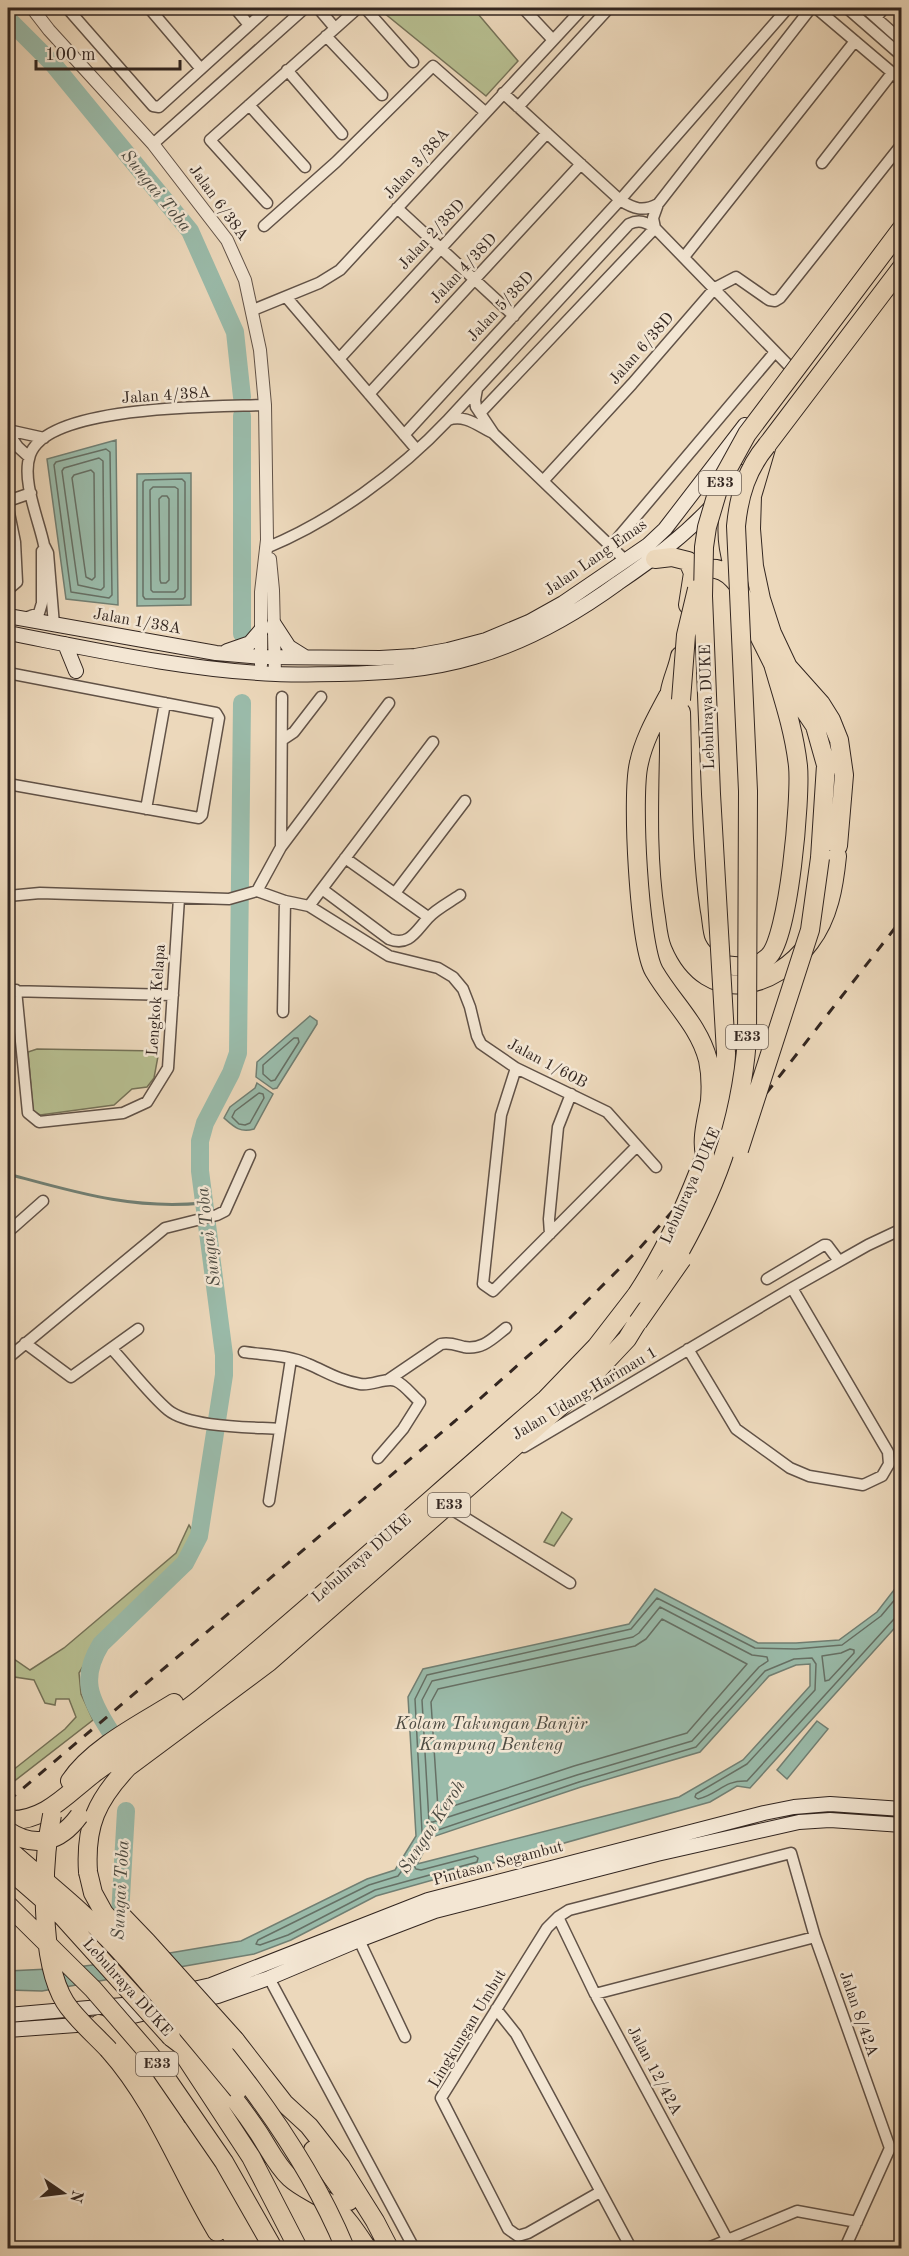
<svg xmlns="http://www.w3.org/2000/svg" width="909" height="2256" viewBox="0 0 909 2256" font-family="'Old Standard TT',serif">
  <rect width="100%" height="100%" fill="#ecd8bb"/>
  <filter id="stains"><feTurbulence type="fractalNoise" baseFrequency=".00333" numOctaves="4"/><feColorMatrix values="0 0 0 0 .2 0 0 0 0 .09 0 0 0 0 .02 0 0 0 .5 -.17"/></filter>
  <radialGradient id="worn" r=".72"><stop offset=".6" stop-color="#630" stop-opacity="0"/><stop offset="1" stop-color="#630" stop-opacity=".3"/></radialGradient>
  <!-- green -->
  <path fill="#b7bf91" stroke="#757258" stroke-width="1.5" d="M378,8H473L518,61L486,96Z
    M37,1049L159,1051L154,1078L147,1087L132,1089L114,1105L40,1115L33,1111L28,1052Z
    M562,1512L572,1519L554,1546L544,1542Z
    M189,1525L194,1533L179,1562L101,1636L79,1673L81,1694L93,1720L8,1786V1774L65,1729L76,1717L69,1699H56L55,1705L45,1703L34,1680L8,1676V1655L30,1670L64,1648L176,1553Z"/>
  <!-- water -->
  <path fill="#9abbaa" stroke="#717f73" stroke-width="1.5" fill-rule="evenodd" d="M116,440L118,605L66,599L47,459Z
    M191,473V605L137,606V474Z
    M310,1016L317,1021V1024L277,1088L273,1089L256,1077L257,1062Z
    M257,1083L273,1094L254,1129C240,1133 234,1127 224,1118L230,1107L255,1088Z
    M901,1581V1621L750,1788L737,1786L710,1802L376,1896L291,1940L254,1954L42,1991L8,1990V1971L69,1968L116,1962L241,1941L367,1879L395,1870L416,1836L408,1697L423,1669L629,1624L655,1589L758,1643H796L839,1640L877,1612ZM810,1664V1686L743,1760L679,1797L417,1864L432,1837L581,1787L700,1752L769,1676L796,1665Z
    M817,1721L828,1729L787,1779L777,1770Z"/>
  <g fill="none" stroke-linecap="round" stroke-linejoin="round">
    <!-- shore -->
    <path stroke="#667065" stroke-width="1.5" d="M106,449L110,452L112,595L109,598L71,592L54,465L56,462Z
      M99,458L103,461L104,587L101,590L78,585L62,471L64,468Z
      M91,470L94,473L95,577L92,580L86,577L72,478L74,475Z
      M182,479L185,482V597L183,599H145L143,596V482L145,480Z
      M153,487H175L178,489V589L175,592H153L151,590L150,490Z
      M162,496H167L169,499V580L166,583H161L160,580L159,499Z
      M294,1038H298L299,1042L275,1080L271,1081L263,1074V1065Z
      M259,1093L263,1094L264,1098L250,1123L245,1125L239,1124L232,1117L235,1111Z
      M902,1591L881,1616L842,1645L796,1649L755,1648L657,1598L631,1629L427,1675L415,1699L422,1832L426,1834L579,1782L696,1747L765,1671L794,1659L812,1658L816,1664L815,1690L747,1764L696,1794L695,1797L698,1799C719,1794 723,1780 747,1781L894,1619L902,1617
      M660,1607L752,1655L767,1657L768,1661L759,1667L692,1741L577,1775L433,1822H429L422,1700L432,1681L633,1637L639,1633Z
      M662,1619L747,1664L687,1733L574,1766L441,1810L438,1809L431,1702L438,1689L635,1646L646,1639Z
      M850,1649L854,1650V1653L829,1680L825,1681L822,1656L841,1653Z
      M475,1856L478,1858L477,1862L375,1890L288,1935L260,1945L256,1944L258,1940L369,1885L398,1876L408,1862H412L416,1869L421,1870Z"/>
    <!-- stream -->
    <path stroke="#717f73" stroke-width="3" d="M8,1174C75,1192 132,1210 203,1203"/>
    <!-- river -->
    <path stroke="#9abbaa" stroke-width="18" d="M8,19L53,64L190,231L235,332L242,397
      M242,416V634
      M110,1731C89,1698 80,1678 101,1644L185,1563L199,1536L224,1375V1355L200,1171V1141L205,1123L231,1073L238,1053L242,703
      M119,1932L126,1811"/>
    <defs>
      <path id="minor" d="M67,8L153,106L159,107L268,8
        M149,8L201,69
        M235,8L249,25
        M318,8L335,28
        M365,8L413,62
        M523,8L553,40
        M816,8L902,81
        M847,8L902,56
        M865,8L902,41
        M876,18L884,8
        M326,36L382,95
        M287,70L342,134
        M503,93L620,200C634,209 643,212 658,204
        M249,105L305,167
        M518,107L609,8
        M153,144L305,8
        M822,163L892,73
        M267,203L210,140L358,8
        M397,208L514,316
        M264,226L336,162L433,66L485,112
        M655,228L653,218L658,204L811,8
        M684,257L855,41
        M287,298L417,450
        M253,310L319,283L340,270L583,8
        M339,359L547,133
        M477,389L475,400L476,407L494,434L626,561
        M369,394L581,164
        M480,413L655,228
        M448,420C464,414 477,425 491,432
        M8,430L44,438
        M8,433L18,447L29,457
        M404,435L620,200L788,8
        M543,481L632,384L715,288L736,277L769,300L775,301L780,298L902,144
        M8,501L31,493
        M8,508L15,542L17,582L11,587L8,586
        M611,546L775,352
        M266,548C332,521 399,472 448,420L629,224C639,219 646,222 655,228L791,368
        M25,618L39,613L42,603V551
        M54,625L48,553L44,545C39,520 21,480 30,455C47,404 218,407 265,405
        M8,673L216,713L219,718L202,815L199,818L8,784
        M282,740L294,732L321,697
        M146,809L165,703
        M281,847L282,697
        M345,858L428,917
        M322,889L389,939C409,947 416,931 428,918C436,909 450,902 460,895
        M257,891L281,847L389,703
        M395,893L465,801
        M8,896L40,893L229,899L257,891L285,901L309,906L389,956L438,968L453,977L463,989L470,1007L477,1036L481,1044L516,1068L607,1112L656,1167
        M309,906L433,742
        M16,990L28,1113L39,1122L123,1113L147,1102L168,1068L179,898
        M8,991L173,995
        M283,1012L285,901
        M902,1019V1032
        M516,1068L501,1115L483,1284L493,1291L637,1146
        M8,1232L43,1201
        M550,1234L549,1219L558,1127L571,1094
        M767,1279L824,1245H827L839,1261
        M25,1343L71,1377L138,1329
        M112,1349C128,1366 150,1395 168,1410C190,1428 252,1427 280,1429
        M688,1349L736,1429L790,1468L809,1476L863,1485L882,1476L889,1464L888,1452L792,1288
        M244,1352C265,1355 289,1355 308,1364C327,1372 338,1380 360,1384C372,1386 386,1377 396,1381C404,1384 413,1396 420,1402L403,1429L378,1458
        M8,1358L165,1228L217,1215L225,1211L250,1155
        M388,1380L441,1344C450,1342 456,1345 464,1347C483,1350 493,1338 506,1328
        M524,1447L792,1288L868,1245L902,1229
        M269,1501L291,1359
        M451,1509L570,1583
        M558,1917L595,1994L727,2239
        M359,1940L405,2037
        M269,1978L414,2248
        M595,1994L815,1937
        M496,2009L516,2034L631,2248
        M600,2192L528,2233L518,2236L508,2229L441,2098L547,1928L558,1917L569,1910L791,1853L815,1937L890,2148L845,2248
        M708,2248L797,2211L857,2222"/>
      <path id="tertiary" d="M32,8L49,30L153,144L227,240L245,280L260,350L265,405L267,540L261,592V665
        M270,559L273,590L275,674"/>
      <path id="secondary" d="M8,616L216,653L262,657L380,658L415,656L448,650L486,640L529,622L563,603L648,545L665,529L745,425
        M274,624L289,647L305,657
        M8,633C96,650 186,670 276,674C297,675 318,674 339,674C385,673 431,670 474,657C527,642 574,615 618,583C653,559 683,537 712,506
        M65,644L76,671
        M227,651L250,643L262,629
        M8,2015L123,2005L211,1985L428,1900L764,1813L794,1807L830,1804L902,1809
        M112,2021L218,1996L269,1978L359,1940L435,1911L657,1854L799,1822L830,1820L902,1825
        M8,2030L90,2024"/>
      <path id="motorway" d="M655,559L672,557L688,561L693,573L688,605
        M733,566C723,533 727,506 741,474
        M693,583C707,560 725,568 738,585
        M741,593L749,616L773,664L815,726L826,765L820,858
        M680,656C678,668 672,679 670,691C668,710 669,731 669,751C668,804 666,857 674,910C676,920 676,932 680,942C707,1007 775,990 810,942C829,917 834,886 837,856
        M668,696C657,717 644,739 639,763C631,794 639,944 654,971C672,1002 699,1025 708,1060C711,1074 711,1088 710,1101C707,1119 701,1138 705,1155
        M681,712C683,779 681,847 691,913C693,922 693,936 697,944C704,959 719,965 734,966C747,967 759,966 768,957C789,939 801,796 798,766C794,730 783,698 773,664
        M838,846L844,775L839,740L831,720L821,704L788,667L772,633L761,599L754,566L751,529L752,496L767,445L902,267
        M710,1146C726,1119 725,1083 726,1053
        M70,1781C92,1748 140,1724 174,1703
        M8,1820C44,1822 67,1794 93,1774C130,1746 172,1723 207,1693C322,1597 433,1497 546,1399L596,1347L637,1294
        M88,1872C85,1825 97,1800 128,1767L269,1662L580,1389L627,1339L646,1308
        M99,2024L117,2037L158,2094L186,2144L232,2236L240,2248
        M171,2037C206,2062 234,2096 258,2132C268,2147 276,2165 290,2178C302,2189 319,2195 332,2205C347,2217 357,2233 367,2248
        M235,2040L284,2103L309,2126L341,2167L375,2221L389,2248
        M109,2050C157,2104 180,2171 217,2232
        M186,2058L251,2157L298,2248
        M193,2126L253,2248
        M313,2150L349,2201"/>
    </defs>
    <!-- minor casing -->
    <use href="#minor" stroke="#615247" stroke-width="13"/>
    <!-- tertiary casing -->
    <use href="#tertiary" stroke="#615247" stroke-width="14"/>
    <!-- secondary casing -->
    <use href="#secondary" stroke="#332620" stroke-width="16"/>
    <!-- motorway casing -->
    <use href="#motorway" stroke="#332620" stroke-width="20"/>
    <!-- minor -->
    <use href="#minor" stroke="#f3e6d3" stroke-width="10"/>
    <!-- tertiary -->
    <use href="#tertiary" stroke="#f3e6d3" stroke-width="12"/>
    <!-- secondary -->
    <use href="#secondary" stroke="#f3e6d3" stroke-width="14"/>
    <!-- motorway -->
    <use href="#motorway" stroke="#ecd8bb" stroke-width="18"/>
    <!-- rail -->
    <path stroke="#332620" stroke-width="3" stroke-dasharray="10 10" stroke-linecap="butt" d="M8,1801L455,1421L564,1324L638,1250L687,1195L902,919"/>
    <defs>
      <path id="motorway-bridge" d="M681,700L686,635L697,589
        M726,1053L711,794L703,596L704,547L707,527L720,483L747,434L902,228
        M739,1150L810,930L820,858
        M671,1267C715,1192 740,1126 747,1040L748,791L736,526C739,495 747,469 767,445
        M637,1294C665,1251 687,1204 705,1155
        M638,1322L682,1259
        M52,1815C42,1862 39,1960 65,2002C75,2018 96,2036 109,2050
        M8,1831C35,1849 60,1842 79,1816
        M8,1849C44,1881 83,1911 116,1947C159,1993 198,2042 238,2090
        M8,1869L62,1916L171,2037
        M88,1872L93,1893L104,1913C194,2016 292,2120 345,2248
        M8,1905L93,1989L151,2056L224,2162L273,2248
        M122,1916L147,1942L235,2040"/>
    </defs>
    <!-- motorway-bridge casing -->
    <use href="#motorway-bridge" stroke="#332620" stroke-width="20" stroke-linecap="butt"/>
    <!-- motorway-bridge -->
    <use href="#motorway-bridge" stroke="#ecd8bb" stroke-width="18"/>
  </g>
  <g text-anchor="middle" dominant-baseline="central" stroke-width="5" stroke-linejoin="round" paint-order="stroke">
    <!-- shield labels -->
    <g fill="#f3e6d3" stroke="#6d6056" stroke-width="1.5">
      <rect x="699" y="471" width="42" height="24" rx="4.5"/>
      <rect x="726" y="1025" width="42" height="24" rx="4.5"/>
      <rect x="428" y="1493" width="42" height="24" rx="4.5"/>
      <rect x="136" y="2052" width="42" height="24" rx="4.5"/>
    </g>
    <g font-size="15" font-weight="bold" fill="#332620">
      <text x="720" y="483">E33</text>
      <text x="747" y="1037">E33</text>
      <text x="449" y="1505">E33</text>
      <text x="157" y="2064">E33</text>
    </g>
    <!-- street labels -->
    <g font-size="16" fill="#332620" stroke="#f3e6d3">
      <text transform="translate(417 164) rotate(-48)">Jalan 3/38A</text>
      <text transform="translate(218 203) rotate(54)">Jalan 6/38A</text>
      <text transform="translate(432 235) rotate(-47)">Jalan 2/38D</text>
      <text transform="translate(464 269) rotate(-47)">Jalan 4/38D</text>
      <text transform="translate(501 307) rotate(-47)">Jalan 5/38D</text>
      <text transform="translate(642 349) rotate(-49)">Jalan 6/38D</text>
      <text transform="translate(166 396) rotate(-4)">Jalan 4/38A</text>
      <text transform="translate(596 558) rotate(-35)">Jalan Lang Emas</text>
      <text transform="translate(137 622) rotate(10)">Jalan 1/38A</text>
      <text transform="translate(708 707) rotate(-92)">Lebuhraya DUKE</text>
      <text transform="translate(157 1000) rotate(-86)">Lengkok Kelapa</text>
      <text transform="translate(547 1064) rotate(28)">Jalan 1/60B</text>
      <text transform="translate(691 1186) rotate(-66)">Lebuhraya DUKE</text>
      <text transform="translate(585 1394) rotate(-31)">Jalan Udang Harimau 1</text>
      <text transform="translate(362 1559) rotate(-41)">Lebuhraya DUKE</text>
      <text transform="translate(498 1864) rotate(-15)">Pintasan Segambut</text>
      <text transform="translate(127 1988) rotate(48)">Lebuhraya DUKE</text>
      <text transform="translate(858 2014) rotate(71)">Jalan 8/42A</text>
      <text transform="translate(468 2029) rotate(-59)">Lingkungan Umbut</text>
      <text transform="translate(654 2071) rotate(62)">Jalan 12/42A</text>
    </g>
    <!-- water labels -->
    <g font-size="18" font-style="italic" fill="#4d4b42" stroke="#f3e6d3">
      <text transform="translate(156 191) rotate(51)">Sungai Toba</text>
      <text transform="translate(209 1237) rotate(-97)">Sungai Toba</text>
      <text x="491" y="1724">Kolam Takungan Banjir<tspan x="491" dy="21">Kampung Benteng</tspan></text>
      <text transform="translate(432 1827) rotate(-57)">Sungai Keroh</text>
      <text transform="translate(121 1890) rotate(-87)">Sungai Toba</text>
    </g>
  </g>
  <!-- margin -->
  <rect width="909" height="2256" fill="none" stroke="#ecd8bb" stroke-width="30"/>
  <rect x="9" y="9" width="891" height="2238" fill="none" stroke="#332620" stroke-width="3"/>
  <rect x="15" y="15" width="879" height="2226" fill="none" stroke="#332620" stroke-width="1.5"/>
  <!-- north arrow -->
  <g transform="translate(63 2193) rotate(104)" stroke="#f3e6d3" stroke-width="4.5" paint-order="stroke">
  <path d="M0-4.5L10 22L0 15L-10 22Z" fill="#332620"/>
  <text y="-9" font-size="16" font-weight="bold" text-anchor="middle" fill="#332620">N</text>
  </g>
  <!-- scale -->
  <path d="M36 60v9h144v-9" fill="none" stroke="#332620" stroke-width="3"/>
  <text x="45" y="60" font-size="18" fill="#332620" stroke="#f3e6d3" stroke-width="4.5" paint-order="stroke">100 m</text>
  <rect width="100%" height="100%" filter="url(#stains)"/>
  <rect width="100%" height="100%" fill="url(#worn)"/>
</svg>
